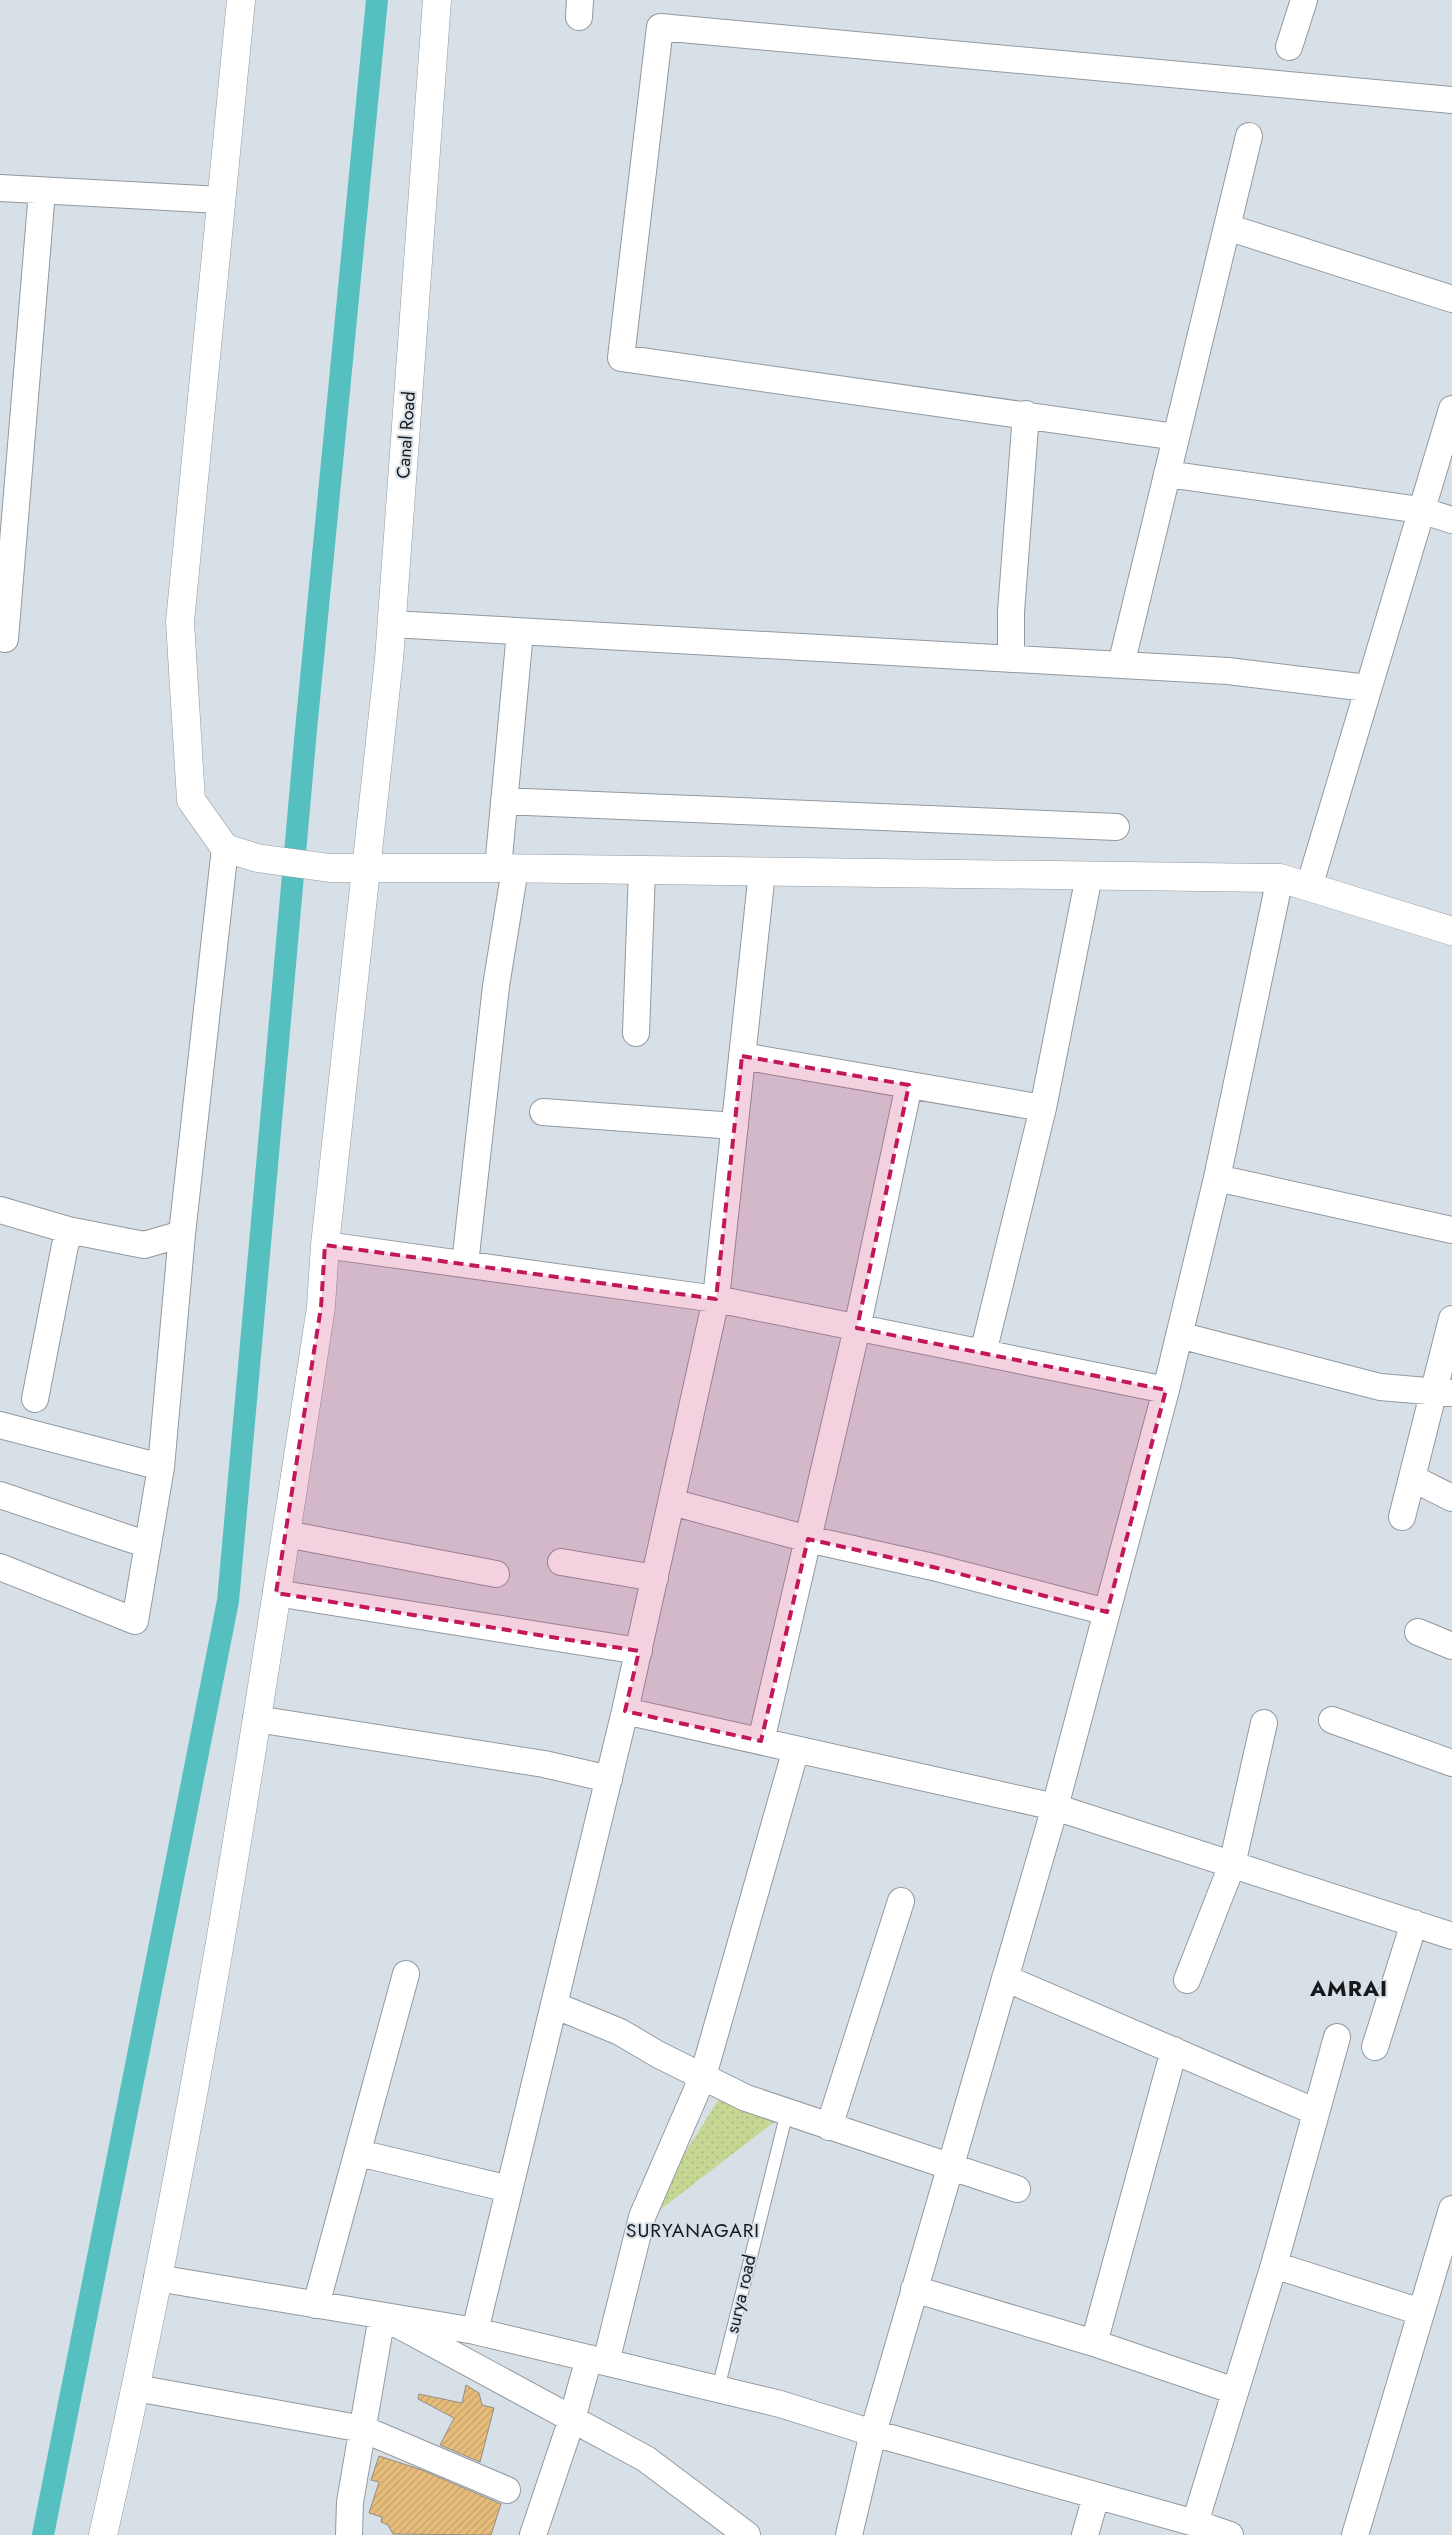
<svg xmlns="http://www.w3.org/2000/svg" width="1452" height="2535" viewBox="0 0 1452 2535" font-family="Jost,sans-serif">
  <defs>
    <pattern id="green-dots" width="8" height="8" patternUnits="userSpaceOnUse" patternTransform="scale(1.25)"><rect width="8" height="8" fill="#c6d793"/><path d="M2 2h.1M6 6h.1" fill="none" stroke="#a9b87e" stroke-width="1.8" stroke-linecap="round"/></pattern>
    <pattern id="building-hatch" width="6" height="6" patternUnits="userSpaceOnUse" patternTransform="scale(1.25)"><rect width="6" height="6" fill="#e6bc7a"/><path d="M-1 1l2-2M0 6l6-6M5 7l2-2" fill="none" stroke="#c5a169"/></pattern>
  </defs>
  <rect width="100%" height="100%" fill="#d8e0e7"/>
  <!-- green -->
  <path fill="url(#green-dots)" d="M722,2094L787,2112L639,2226Z"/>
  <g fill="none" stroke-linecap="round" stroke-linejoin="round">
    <!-- canal -->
    <path stroke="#56c0c0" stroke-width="22" d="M43,2535L228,1601L306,730L377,0"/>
  </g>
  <!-- building -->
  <path fill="url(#building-hatch)" stroke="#938d85" d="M466,2385L479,2393L482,2405L494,2408L480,2462L440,2445L454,2418L418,2399L419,2394L462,2403Z
    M379,2456L422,2470L501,2504L491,2535L393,2534L388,2525L381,2522L382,2517L369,2513L379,2482L371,2480Z"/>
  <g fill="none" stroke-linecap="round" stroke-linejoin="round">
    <defs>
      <path id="service" d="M718,2389L787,2112"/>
      <path id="minor" d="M579,17L580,0
        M1289,47L1304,0
        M0,188L221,200
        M1227,227L1452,299
        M1176,437L621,358L660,27L1452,100
        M1167,474L1420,510L1452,520
        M392,624L1228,671L1367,688
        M5,639L42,191
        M1011,659V612L1026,414
        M1121,665L1249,136
        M504,801L1116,827
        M498,868L520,632
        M1280,878L1217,1178L1452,1230
        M1309,887L1452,409
        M636,1033L642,870
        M742,1056L1043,1108
        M543,1112L735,1126
        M0,1210L68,1230L144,1245L182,1234L225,848
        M325,1245L716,1299L762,872
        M465,1264L496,986L515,869
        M1179,1335L1380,1387L1452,1393
        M983,1353L1043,1108L1089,876
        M35,1399L68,1230
        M0,1425L161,1467
        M1412,1478L1452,1498
        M0,1495L148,1545
        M672,1502L808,1539L933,1567L1107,1612
        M1402,1517L1452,1319
        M286,1534L496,1574
        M561,1562L655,1578
        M0,1567L135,1621L161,1467L182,1234
        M276,1593L639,1651
        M1418,1632L1452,1646
        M625,1711L1055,1807L1166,1390
        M256,1719L544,1764L609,1779
        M1332,1720L1452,1763
        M761,1741L857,1328L909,1085
        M1005,1978L1316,2112
        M1187,1980L1232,1865L1264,1723
        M554,2005L620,2032L659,2055L746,2098L1017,2189
        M1375,2047L1414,1923
        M829,2127L901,1901
        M359,2153L509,2189
        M1274,2265L1337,2037
        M157,2278L475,2331L780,2404L873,2433L1195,2523L1230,2535
        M914,2289L1094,2343L1235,2391
        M316,2305L406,1974
        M475,2331L625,1711L716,1299L1166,1390L1217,1178
        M1094,2343L1174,2050
        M606,2362L642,2217L703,2076L796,1749
        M136,2388L363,2429L507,2490
        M1195,2523L1274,2265L1421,2312
        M349,2535L350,2502L382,2316L646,2459L747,2535
        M533,2535L572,2419L589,2358
        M849,2535L873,2433L1055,1807L1452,1936
        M1085,2535L1096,2496
        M1355,2535L1452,2209"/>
      <path id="tertiary" d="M241,0L180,622L191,800L225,848L257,858L330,868H498L1280,878L1452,931
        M103,2535C196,2130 258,1718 321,1307L325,1245L389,659L437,0"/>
    </defs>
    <!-- service casing -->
    <use href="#service" stroke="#9299a0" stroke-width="14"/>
    <!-- minor casing -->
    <use href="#minor" stroke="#9299a0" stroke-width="28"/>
    <!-- tertiary casing -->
    <use href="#tertiary" stroke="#9299a0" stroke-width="29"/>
    <!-- service -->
    <use href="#service" stroke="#fff" stroke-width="12"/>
    <!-- minor -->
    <use href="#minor" stroke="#fff" stroke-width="26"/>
    <!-- tertiary -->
    <use href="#tertiary" stroke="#fff" stroke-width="28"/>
  </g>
  <!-- marked area -->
  <path fill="#c2185b" fill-opacity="0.2" stroke="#c2185b" stroke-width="4" stroke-dasharray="10 6" stroke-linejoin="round" d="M742,1056L909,1085L857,1328L1166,1390L1107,1612L933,1567L808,1539L761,1741L625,1711L639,1651L276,1593L321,1307L325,1245L716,1299Z"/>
  <g text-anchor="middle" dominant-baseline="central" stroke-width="4" stroke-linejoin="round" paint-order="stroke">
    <!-- street labels -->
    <g font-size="18" fill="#16191c" stroke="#d8e0e7">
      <text transform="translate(406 435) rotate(-86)">Canal Road</text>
      <text transform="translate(741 2294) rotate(-77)">surya road</text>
    </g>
    <!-- neighbourhood labels -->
    <g font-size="19" letter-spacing="1" fill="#16191c" stroke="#d8e0e7">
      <text x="693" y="2230">SURYANAGARI</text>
    </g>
    <!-- district labels -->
    <g font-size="22" font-weight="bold" letter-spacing="1" fill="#16191c" stroke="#d8e0e7">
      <text x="1349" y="1988">AMRAI</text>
    </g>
  </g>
</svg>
